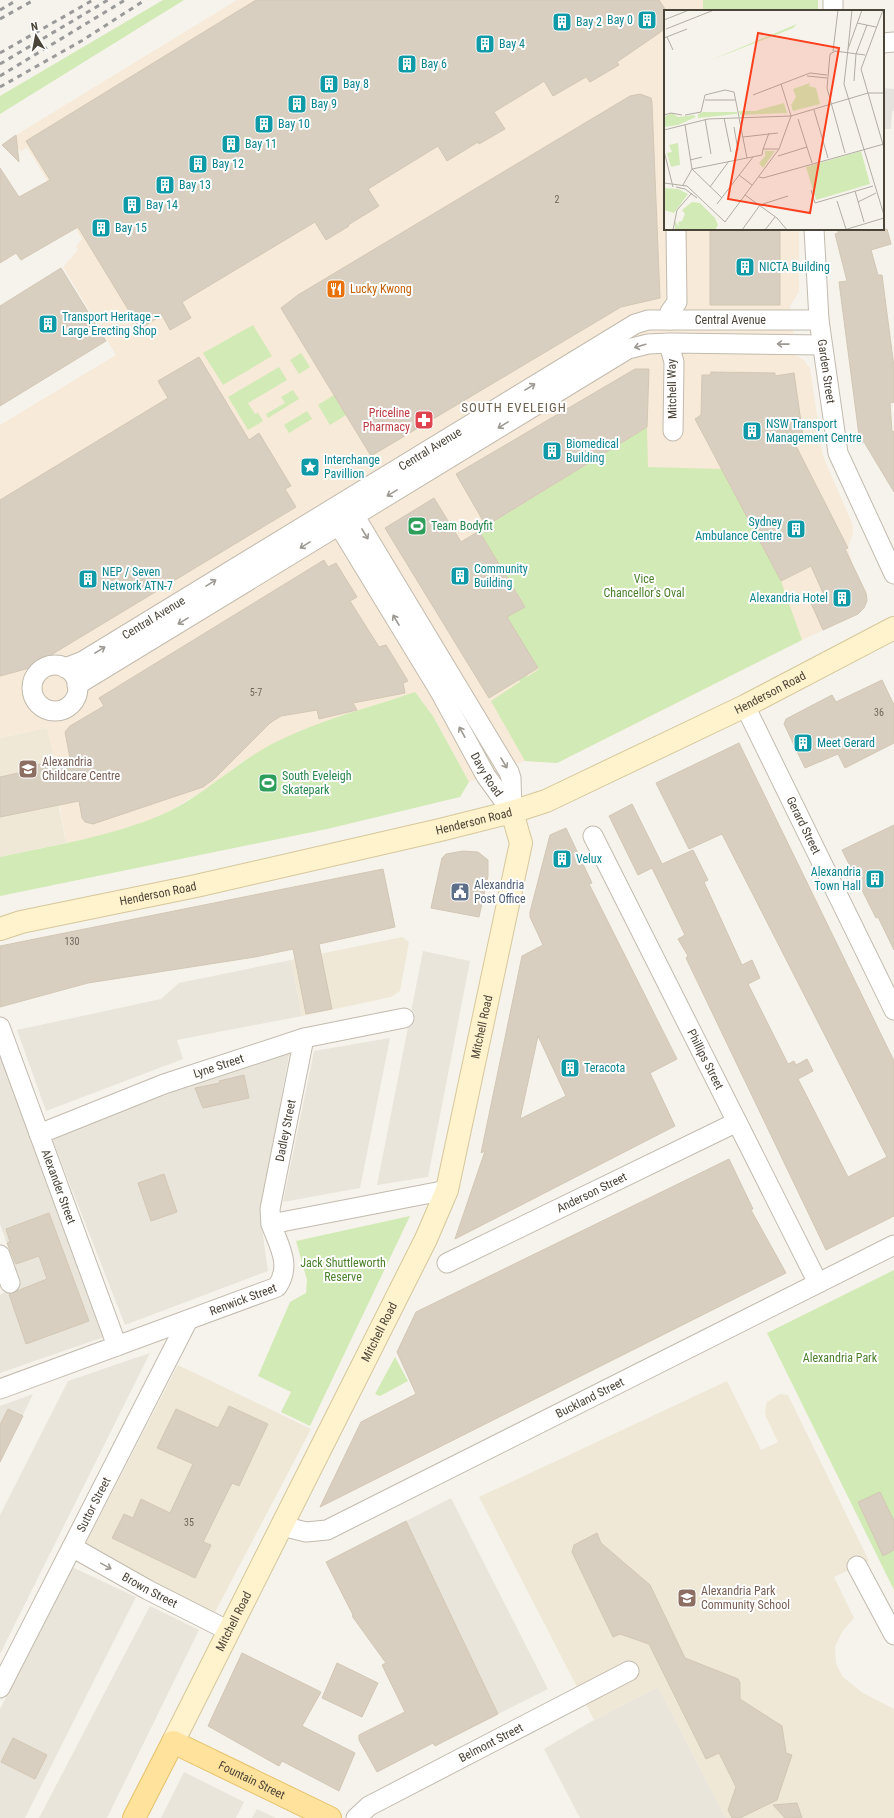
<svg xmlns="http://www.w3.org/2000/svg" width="894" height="1818" viewBox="0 0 894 1818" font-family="'Roboto Condensed',sans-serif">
  <rect width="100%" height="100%" fill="#f6f3ec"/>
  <!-- residential -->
  <path fill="#eae5da" d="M423,951L470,961L428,1177L377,1185Z
    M291,960L302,1016L177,1040L183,1059L46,1111L17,1030L161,999L179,983Z
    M390,1038L360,1188L283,1202L314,1051Z
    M0,1040L107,1336L0,1373V1295L21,1283L0,1224Z
    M290,1050L260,1214L268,1271L125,1325L51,1136Z
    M150,1353L0,1654V1515L68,1381Z
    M33,1394L0,1463V1406Z
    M451,1498L548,1689L498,1714L406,1521Z
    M72,1567L136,1597L25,1818H0V1709Z
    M150,1606L199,1630L107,1818H39Z
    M658,1687L726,1818H580L544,1749L594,1720Z
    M184,1772L244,1802L236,1818H161Z
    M257,1809L276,1818H252Z"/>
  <!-- commercial -->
  <path fill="#f7ead8" d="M237,0H818V11H665V229H799V292L790,306L796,356L803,359L810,368L823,456L852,523L853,532L848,548L853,567L866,593L867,601L864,608L858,614L802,640L557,763L525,761L469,782L433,716L415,692L319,724L243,761L209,787L163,815L117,832L66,843L47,728L0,738V425L116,355L63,267L78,250L76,246L82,239L27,147L21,152L18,148L16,135Z"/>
  <!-- industrial -->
  <path fill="#e6e2dd" d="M883,88L894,89V111H892L891,129H883Z"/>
  <!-- education -->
  <path fill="#efe8d6" d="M47,728L63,801L59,807L66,843L0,857V738Z
    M402,937L409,942L400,991L391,997L302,1016L291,960Z
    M178,1365L311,1429L213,1616L83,1549Z
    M727,1381L761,1450L778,1442L766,1417L765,1411L767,1402L780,1394L788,1395L869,1561L834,1577L854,1618L842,1632L835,1647L836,1664L843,1677L863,1693L894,1709V1818H726L658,1687L594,1720L479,1497Z"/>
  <!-- green -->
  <path fill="#d2eab5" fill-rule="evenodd" d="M163,0H184L0,114V96Z
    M703,0H818V11H703Z
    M253,325L272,356L223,385L203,353Z
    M301,353L310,367L299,374L290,360Z
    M279,367L287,380L248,403L255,414L258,413L263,421L248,430L228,397Z
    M293,390L299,399L268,418L266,414L285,403L281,397Z
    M334,395L346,415L330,425L318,405Z
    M307,411L312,419L289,433L284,425Z
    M647,427L648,467L722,469L781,581L802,640L557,763L525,761L491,701L521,681L515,680L507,617L525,606L479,531ZM531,657L539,669L527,677Z
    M415,692L433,716L469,782L460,797L327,829L0,896V857C55,845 109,837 161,815C202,798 235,762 276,742C319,720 369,708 415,692Z
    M410,1216L310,1426L281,1412L291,1392L258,1376L290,1302L306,1293L307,1280L296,1241Z
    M894,1270V1590L767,1333Z
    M395,1357L408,1381L380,1396L375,1394Z"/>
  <!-- building -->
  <path fill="#d8cfc1" stroke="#d3c7b4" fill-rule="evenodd" d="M256,0H659L665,9V29L617,62L619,65L590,82L586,77L553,96L544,81L535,87L494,112L505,129L479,144L478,142L447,161L438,146L368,189L379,206L348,225L349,226L326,240L315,222L182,302L191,318L170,330L162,315L140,329L78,227L21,260L16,253L0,263V168L19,197L50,180L26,141Z
    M640,94L651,98L652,103L660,298L621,307L371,456L281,308L298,295L630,96Z
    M16,135L19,162L2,145Z
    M710,229H780V305H710Z
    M838,229H887L891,244L871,250L878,275H882L894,367V402L890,403L892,432L894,431V492L864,442L860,443L839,282L847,281L835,234L838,233Z
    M61,268L106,341L0,406V306Z
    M199,357L249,440L259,433L291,486L285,489L296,507L41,661L26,669L0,676V500L168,398L158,381Z
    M635,369H649L647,427L486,526L456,474Z
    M711,372L775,373V376L794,373L804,443L795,444L848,548L845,549L866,593L867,601L864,608L858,614L823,630L810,601L824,595L811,566L781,581L695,419L701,415L702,375H710Z
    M434,498L461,542L479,531L525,607L507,617L538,668L489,698L385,528Z
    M324,560L328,567L336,563L357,597L350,601L379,647L386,645L408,681L403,683L405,693L353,703L357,710L319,719L317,710L281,716L270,723L214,779L203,787L93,824L85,822L82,818L79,801L0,817V777L32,770L31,766L70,758L65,732L70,726L104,706L99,698Z
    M882,680L894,705V743L845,768L838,754L805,768L784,724L786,719L832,695L836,702Z
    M739,743L894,1061V1216L826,1250L686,958L688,956L678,939L685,935L652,868L638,875L609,816L632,804L662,864L693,850L708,880L704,882L742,965L752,960L760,978L748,984L788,1064L794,1061L796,1065L807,1059L813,1071L798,1079L848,1177L887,1157L722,834L689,849L656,783Z
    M894,825V950L878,917L876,918L842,850Z
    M566,828L592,883L589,884L677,1059L650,1073L675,1126L455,1239L485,1151L481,1153L522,956L543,945L530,917V912L550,835ZM538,1036L566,1096L520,1119Z
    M463,851L478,852L488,860V876L479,917L431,908L442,858L446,854Z
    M383,869L395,927L319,944L332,1009L306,1014L293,949L255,957L88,983L0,1007V946Z
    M244,1075L249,1098L203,1108L195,1088L220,1083L219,1081Z
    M729,1159L753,1209L751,1210L786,1273L320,1507L361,1422L416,1394L397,1352L416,1312Z
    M164,1174L177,1212L151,1221L138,1183Z
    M49,1213L89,1321L26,1344L9,1294L47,1279L39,1256L16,1264L7,1243L10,1242L6,1229Z
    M229,1406L268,1424L239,1486L232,1483L203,1542L211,1545L195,1578L112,1538L124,1514L133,1518L141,1499L170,1513L193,1464L157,1448L176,1409L218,1428Z
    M8,1409L23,1416L0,1462V1425Z
    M880,1492L894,1521V1550L883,1556L858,1502Z
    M406,1521L498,1714L435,1746L433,1743L377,1772L359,1740V1735L405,1712L382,1665L386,1663L352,1616L353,1615L326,1562Z
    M597,1533L601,1543L650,1585L685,1658L738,1679L740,1683V1699L782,1726L786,1753L792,1755L777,1800L740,1818H732L728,1810L736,1787L719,1753L706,1759L649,1644L620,1634L613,1637L572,1552L574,1545Z
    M242,1653L321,1692L302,1726L355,1753L339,1791L282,1761L279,1766L208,1726Z
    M337,1663L378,1683L362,1717L322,1698Z
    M13,1738L47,1755L35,1779L1,1762Z
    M797,1803L802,1818H785L773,1805Z"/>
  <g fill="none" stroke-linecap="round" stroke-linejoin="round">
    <defs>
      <g id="street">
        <path d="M833,0V11"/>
        <path d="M883,43L894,42"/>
        <path id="s1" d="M814,229L819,320L838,453L894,574"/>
        <path d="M670,320V312L677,302L676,229"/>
        <path d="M670,348L674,362L673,431"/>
        <path d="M348,505L509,772L511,778L512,812"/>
        <path id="s2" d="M332,514L439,690L486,776L512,812"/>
        <circle cx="55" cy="688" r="23"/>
        <path id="s3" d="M65,668L83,661L635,324L648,320H819"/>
        <path d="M77,685L628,349L648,344L670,343L822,345"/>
        <path id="s4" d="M745,706L894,1010"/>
        <path id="s5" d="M593,836L818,1283"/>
        <path id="s6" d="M0,1027L117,1346"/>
        <path id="s7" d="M39,1134L164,1084L304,1038L404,1018"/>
        <path id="s8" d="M271,1224L270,1209L304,1038"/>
        <path d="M0,1255L10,1283"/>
        <path id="s9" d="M447,1263L737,1122"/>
        <path id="s10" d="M0,1389L277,1287C292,1265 279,1246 271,1224L447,1190"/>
        <path id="s11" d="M282,1526L306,1532L327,1530L894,1245"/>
        <path id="s12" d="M72,1547L148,1590L229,1631"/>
        <path d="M857,1566L894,1635"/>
        <path id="s13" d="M0,1688L188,1320"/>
        <path id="s14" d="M356,1818L369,1806L629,1671"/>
      </g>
      <g id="secondary">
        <path id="s15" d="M0,929L21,922L196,886L440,830L512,812L546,801L745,706L894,628"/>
        <path id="s16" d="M173,1742L426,1239L447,1190L521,843L512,812"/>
      </g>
      <g id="primary">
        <path id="s17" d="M134,1818L173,1742L330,1818"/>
      </g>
    </defs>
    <!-- street casing -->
    <use href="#street" stroke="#c2bbae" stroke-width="21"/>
    <!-- secondary casing -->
    <use href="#secondary" stroke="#d6c79b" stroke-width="24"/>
    <!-- primary casing -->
    <use href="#primary" stroke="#e6c16a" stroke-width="24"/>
    <!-- street -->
    <use href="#street" stroke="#fff" stroke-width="19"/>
    <!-- secondary -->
    <use href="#secondary" stroke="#fff3cd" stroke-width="22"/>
    <!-- primary -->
    <use href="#primary" stroke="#ffe39c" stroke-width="22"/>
    <!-- rail -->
    <path stroke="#9a9a9a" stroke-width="3" stroke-dasharray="5 5" stroke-linecap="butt" d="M0,10L17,0
      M0,19L34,0
      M0,53L93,0
      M0,64L108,0
      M0,76L125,0
      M0,87L83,40L145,0"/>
  </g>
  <!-- one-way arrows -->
  <defs><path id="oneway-shaft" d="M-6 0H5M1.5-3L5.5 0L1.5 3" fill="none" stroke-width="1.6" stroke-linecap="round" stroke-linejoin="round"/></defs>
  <g stroke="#9c9892">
    <use href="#oneway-shaft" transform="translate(783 344) rotate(-179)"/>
    <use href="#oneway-shaft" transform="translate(640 346) rotate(163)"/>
    <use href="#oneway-shaft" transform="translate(530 387) rotate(-32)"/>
    <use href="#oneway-shaft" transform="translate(503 425) rotate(148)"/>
    <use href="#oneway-shaft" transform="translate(392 493) rotate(149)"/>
    <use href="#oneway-shaft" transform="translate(365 534) rotate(59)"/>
    <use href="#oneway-shaft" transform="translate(305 545) rotate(148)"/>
    <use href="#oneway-shaft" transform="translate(211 583) rotate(-32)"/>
    <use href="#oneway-shaft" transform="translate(396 620) rotate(-121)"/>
    <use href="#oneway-shaft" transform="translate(183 621) rotate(149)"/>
    <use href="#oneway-shaft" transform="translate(100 650) rotate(-31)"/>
    <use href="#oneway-shaft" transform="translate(462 732) rotate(-119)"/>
    <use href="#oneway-shaft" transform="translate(504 763) rotate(59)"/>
    <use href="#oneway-shaft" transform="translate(106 1566) rotate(29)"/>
  </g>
  <!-- icons -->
  <defs>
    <symbol id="building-square" viewBox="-11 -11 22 22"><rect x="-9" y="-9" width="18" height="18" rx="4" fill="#0f9aa8" stroke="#fff"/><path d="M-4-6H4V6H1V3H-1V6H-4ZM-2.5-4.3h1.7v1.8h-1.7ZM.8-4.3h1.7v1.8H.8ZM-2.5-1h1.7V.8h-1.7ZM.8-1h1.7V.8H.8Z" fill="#fff"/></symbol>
    <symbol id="restaurant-square" viewBox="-11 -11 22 22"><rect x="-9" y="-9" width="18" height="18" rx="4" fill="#e8710a" stroke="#fff"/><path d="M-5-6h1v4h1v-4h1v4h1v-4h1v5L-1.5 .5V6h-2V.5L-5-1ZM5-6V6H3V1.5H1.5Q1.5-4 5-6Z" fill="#fff"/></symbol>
    <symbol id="pharmacy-square" viewBox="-11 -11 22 22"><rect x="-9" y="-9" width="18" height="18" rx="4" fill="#e0444e" stroke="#fff"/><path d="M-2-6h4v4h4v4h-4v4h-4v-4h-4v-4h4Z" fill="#fff"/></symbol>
    <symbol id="sight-square" viewBox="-11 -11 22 22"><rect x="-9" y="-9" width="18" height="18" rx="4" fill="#0f9aa8" stroke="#fff"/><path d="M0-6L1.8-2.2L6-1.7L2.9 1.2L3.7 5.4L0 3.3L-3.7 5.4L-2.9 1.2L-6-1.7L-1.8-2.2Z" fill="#fff"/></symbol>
    <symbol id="stadium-square" viewBox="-11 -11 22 22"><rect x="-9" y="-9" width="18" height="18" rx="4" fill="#2e9e5b" stroke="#fff"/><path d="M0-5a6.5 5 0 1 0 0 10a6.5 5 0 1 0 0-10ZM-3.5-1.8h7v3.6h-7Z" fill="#fff"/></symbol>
    <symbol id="school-square" viewBox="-11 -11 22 22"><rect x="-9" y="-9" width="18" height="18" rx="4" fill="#8d6e63" stroke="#fff"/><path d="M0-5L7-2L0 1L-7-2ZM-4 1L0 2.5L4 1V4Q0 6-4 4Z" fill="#fff"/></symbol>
    <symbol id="civic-square" viewBox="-11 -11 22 22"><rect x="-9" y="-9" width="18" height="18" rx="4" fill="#5c6f8a" stroke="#fff"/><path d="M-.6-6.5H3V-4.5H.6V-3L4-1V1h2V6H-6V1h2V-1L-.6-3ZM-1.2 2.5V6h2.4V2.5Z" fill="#fff"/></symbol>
  </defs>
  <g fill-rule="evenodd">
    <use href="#building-square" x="636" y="9" width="22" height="22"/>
    <use href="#building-square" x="551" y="11" width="22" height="22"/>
    <use href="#building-square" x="474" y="33" width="22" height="22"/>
    <use href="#building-square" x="396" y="53" width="22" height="22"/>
    <use href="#building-square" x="318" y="73" width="22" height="22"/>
    <use href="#building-square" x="286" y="93" width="22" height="22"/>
    <use href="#building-square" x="253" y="113" width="22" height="22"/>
    <use href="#building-square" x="220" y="133" width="22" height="22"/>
    <use href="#building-square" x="187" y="153" width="22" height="22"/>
    <use href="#building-square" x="154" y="174" width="22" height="22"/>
    <use href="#building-square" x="121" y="194" width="22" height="22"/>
    <use href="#building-square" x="90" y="217" width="22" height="22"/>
    <use href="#building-square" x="734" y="256" width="22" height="22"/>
    <use href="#restaurant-square" x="325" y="278" width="22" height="22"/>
    <use href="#building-square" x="37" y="313" width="22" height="22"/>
    <use href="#pharmacy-square" x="413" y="409" width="22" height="22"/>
    <use href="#building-square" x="741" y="420" width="22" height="22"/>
    <use href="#building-square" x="541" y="440" width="22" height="22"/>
    <use href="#sight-square" x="299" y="456" width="22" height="22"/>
    <use href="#stadium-square" x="406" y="515" width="22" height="22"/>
    <use href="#building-square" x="785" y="518" width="22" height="22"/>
    <use href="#building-square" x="449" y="565" width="22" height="22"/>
    <use href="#building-square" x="77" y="568" width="22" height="22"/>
    <use href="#building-square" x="831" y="587" width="22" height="22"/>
    <use href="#building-square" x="792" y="732" width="22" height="22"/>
    <use href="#school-square" x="17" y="758" width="22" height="22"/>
    <use href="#stadium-square" x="257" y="772" width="22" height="22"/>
    <use href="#building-square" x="551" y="848" width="22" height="22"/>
    <use href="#building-square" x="864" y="868" width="22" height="22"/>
    <use href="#civic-square" x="449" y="881" width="22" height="22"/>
    <use href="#building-square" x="559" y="1057" width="22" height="22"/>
    <use href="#school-square" x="676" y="1587" width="22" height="22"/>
  </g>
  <g text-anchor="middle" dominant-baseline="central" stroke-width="4" stroke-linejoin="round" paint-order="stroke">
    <!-- number labels -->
    <g font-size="10" fill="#6e675b">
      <text x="557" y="199">2</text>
      <text x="256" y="692">5-7</text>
      <text x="879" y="712">36</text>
      <text x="72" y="941">130</text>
      <text x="189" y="1522">35</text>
    </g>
    <!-- culture labels -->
    <g font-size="12" fill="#0d838f" stroke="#fff" text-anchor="start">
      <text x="633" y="20" text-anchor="end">Bay 0</text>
      <text x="576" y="22">Bay 2</text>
      <text x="499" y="44">Bay 4</text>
      <text x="421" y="64">Bay 6</text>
      <text x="343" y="84">Bay 8</text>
      <text x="311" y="104">Bay 9</text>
      <text x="278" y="124">Bay 10</text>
      <text x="245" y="144">Bay 11</text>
      <text x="212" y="164">Bay 12</text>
      <text x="179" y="185">Bay 13</text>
      <text x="146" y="205">Bay 14</text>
      <text x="115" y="228">Bay 15</text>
      <text x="759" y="267">NICTA Building</text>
      <text x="62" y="317">Transport Heritage –<tspan x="62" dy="14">Large Erecting Shop</tspan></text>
      <text x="766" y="424">NSW Transport<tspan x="766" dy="14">Management Centre</tspan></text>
      <text x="566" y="444">Biomedical<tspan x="566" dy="14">Building</tspan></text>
      <text x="324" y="460">Interchange<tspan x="324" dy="14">Pavillion</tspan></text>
      <text x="782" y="522" text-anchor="end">Sydney<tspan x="782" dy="14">Ambulance Centre</tspan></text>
      <text x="474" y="569">Community<tspan x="474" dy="14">Building</tspan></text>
      <text x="102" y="572">NEP / Seven<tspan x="102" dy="14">Network ATN-7</tspan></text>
      <text x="828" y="598" text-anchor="end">Alexandria Hotel</text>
      <text x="817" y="743">Meet Gerard</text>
      <text x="576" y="859">Velux</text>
      <text x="861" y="872" text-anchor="end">Alexandria<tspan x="861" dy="14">Town Hall</tspan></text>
      <text x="584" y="1068">Teracota</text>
    </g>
    <!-- food labels -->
    <g font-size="12" fill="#c56008" stroke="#fff" text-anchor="start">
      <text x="350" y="289">Lucky Kwong</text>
    </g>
    <!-- street labels -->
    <g font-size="12" fill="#4b4439" stroke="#fff">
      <text stroke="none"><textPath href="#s3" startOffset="762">Central Avenue</textPath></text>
      <text stroke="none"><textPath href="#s1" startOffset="143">Garden Street</textPath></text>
      <text transform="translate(672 389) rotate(-91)">Mitchell Way</text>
      <text stroke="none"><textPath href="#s3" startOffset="426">Central Avenue</textPath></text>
      <text stroke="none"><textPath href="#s3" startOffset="102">Central Avenue</textPath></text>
      <text stroke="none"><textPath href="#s15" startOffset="810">Henderson Road</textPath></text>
      <text stroke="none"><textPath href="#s2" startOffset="303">Davy Road</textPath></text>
      <text stroke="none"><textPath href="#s15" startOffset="486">Henderson Road</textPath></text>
      <text stroke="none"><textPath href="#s4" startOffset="133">Gerard Street</textPath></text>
      <text stroke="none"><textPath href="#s15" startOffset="162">Henderson Road</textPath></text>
      <text stroke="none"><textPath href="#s16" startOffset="783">Mitchell Road</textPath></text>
      <text stroke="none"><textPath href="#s5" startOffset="250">Phillips Street</textPath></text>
      <text stroke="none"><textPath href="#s7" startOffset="192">Lyne Street</textPath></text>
      <text stroke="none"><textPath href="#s8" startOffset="95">Dadley Street</textPath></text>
      <text stroke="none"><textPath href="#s6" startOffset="170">Alexander Street</textPath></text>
      <text stroke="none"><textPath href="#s9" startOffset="161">Anderson Street</textPath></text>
      <text stroke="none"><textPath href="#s10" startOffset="259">Renwick Street</textPath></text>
      <text stroke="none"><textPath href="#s16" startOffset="459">Mitchell Road</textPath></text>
      <text stroke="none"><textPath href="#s11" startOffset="340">Buckland Street</textPath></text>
      <text stroke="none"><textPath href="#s13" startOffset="206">Suttor Street</textPath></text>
      <text stroke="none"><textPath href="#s12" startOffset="89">Brown Street</textPath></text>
      <text stroke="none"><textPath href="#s16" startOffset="135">Mitchell Road</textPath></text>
      <text stroke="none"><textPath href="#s14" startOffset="155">Belmont Street</textPath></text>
      <text stroke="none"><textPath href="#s17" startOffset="173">Fountain Street</textPath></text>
    </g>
    <!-- health labels -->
    <g font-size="12" fill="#be3a42" stroke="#fff" text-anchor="end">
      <text x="410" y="413">Priceline<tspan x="410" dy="14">Pharmacy</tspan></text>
    </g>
    <!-- leisure labels -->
    <g font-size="12" fill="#27864d" stroke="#fff" text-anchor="start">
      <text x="431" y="526">Team Bodyfit</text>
      <text x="282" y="776">South Eveleigh<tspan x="282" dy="14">Skatepark</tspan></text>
    </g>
    <!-- park labels -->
    <g font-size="12" fill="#4a7f2a" stroke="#fff">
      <text x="644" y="579">Vice<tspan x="644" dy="14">Chancellor's Oval</tspan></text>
      <text x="343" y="1263">Jack Shuttleworth<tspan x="343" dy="14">Reserve</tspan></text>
      <text x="840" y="1358">Alexandria Park</text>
    </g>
    <!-- education labels -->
    <g font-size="12" fill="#785e54" stroke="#fff" text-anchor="start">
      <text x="42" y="762">Alexandria<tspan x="42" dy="14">Childcare Centre</tspan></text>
      <text x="701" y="1591">Alexandria Park<tspan x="701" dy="14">Community School</tspan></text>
    </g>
    <!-- service labels -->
    <g font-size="12" fill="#4e5e75" stroke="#fff" text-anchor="start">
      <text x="474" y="885">Alexandria<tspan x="474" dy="14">Post Office</tspan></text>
    </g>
    <!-- neighbourhood labels -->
    <g font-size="13" letter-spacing="1" fill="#6e6250" stroke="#fff">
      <text x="514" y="407">SOUTH EVELEIGH</text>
    </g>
  </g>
  <!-- overview -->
  <g transform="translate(664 10)">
    <rect width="220" height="220" fill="#f6f3ec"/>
    <path d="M133,14L129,18L114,24L47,50ZM146,73L145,76L152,78L156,94L129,101L127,95L132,87L129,79ZM120,93L123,103L76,105L75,101H91ZM39,102H73V104L34,108V104ZM8,103L14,107L30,105L32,107L14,115L0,117V107ZM14,133L16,155L7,157L3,143L8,142L5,135ZM101,141H111L99,158L95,153L101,146ZM197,141L206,174L152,190L142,157ZM0,178L14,179L24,184L10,203L0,200ZM28,192L36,193L51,208L54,215L51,220H11V211L15,217L14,212L18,211L21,204L18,200Z" fill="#d2eab5"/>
    <path fill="none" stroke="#b2ada4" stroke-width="1" d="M198,0L184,39L180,74L220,205M219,0L197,59L220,138M0,10L25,0M193,13L212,17M2,19L50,0M3,27L9,40M0,28L23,19M184,39L188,0M169,41L174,0M220,43V71M143,66L163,68M190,71L192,44L203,15M117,74L127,106M204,83H220M89,85L146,63L163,65M41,90H71M150,100L164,148M0,105L7,103L18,105M21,105L37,102L41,85L61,80L70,82L75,107M60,108L67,142M75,108L83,148M41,109L47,144M134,109L148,153M70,117L74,140M0,120L44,109L127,106M79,127L114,123M99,139L105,123M0,141L9,177M181,143L163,78L166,44L171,41L201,45M114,146L143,137M26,150L38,147M28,159L98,145L99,139H115M28,159L58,188M75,165L88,175M95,167L99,168L220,134M0,173L23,176L61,212L115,139L127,106L204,83M19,175L28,159L21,115M12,177L21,179L33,188M46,177L65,151M147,180L151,193L209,176M191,181L200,212M81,185L113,208L123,220M173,191L182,219M194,192L212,183M53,194L89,147M9,220L13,200L28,183M78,220L96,195L124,186M101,220L111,207M180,220L220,208"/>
    <path fill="#fc3f1d" fill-opacity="0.15" stroke="#fc3f1d" stroke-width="2" d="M94,23L175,38L146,203L64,189Z"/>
    <rect width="220" height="220" fill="none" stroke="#4b4439" stroke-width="2"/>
  </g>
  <!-- north arrow -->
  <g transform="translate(36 36) rotate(350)" stroke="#ffffff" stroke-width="3" paint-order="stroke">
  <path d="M0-3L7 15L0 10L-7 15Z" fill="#4b4439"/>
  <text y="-6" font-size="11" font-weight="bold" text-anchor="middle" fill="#4b4439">N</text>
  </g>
</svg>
